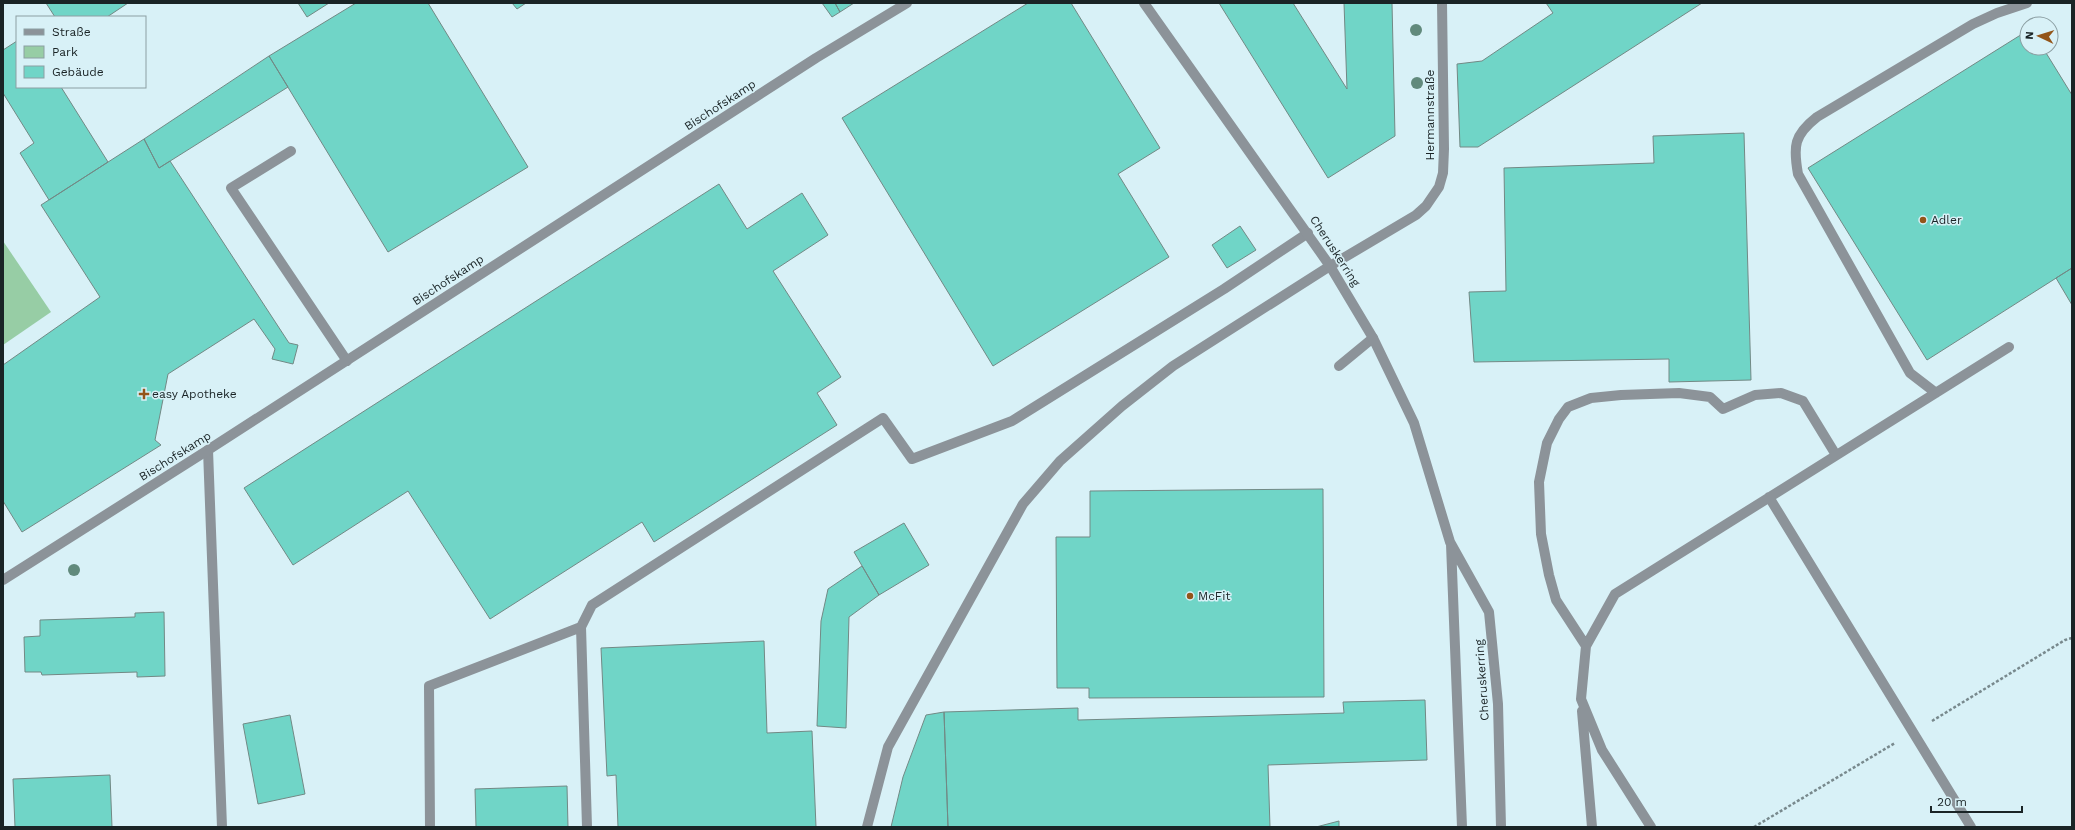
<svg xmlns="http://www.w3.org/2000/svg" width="2075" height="830" viewBox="0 0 2075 830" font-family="'Work Sans',sans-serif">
  <rect width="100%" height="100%" fill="#d8f1f7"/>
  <!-- green -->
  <path fill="#97cda5" d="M3,241L51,312L3,345Z"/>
  <!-- building -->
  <path fill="#70d5c7" stroke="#728985" d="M46,3H128L107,17H55Z
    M298,3H329L307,17Z
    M356,3H428L528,167L388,252L269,56Z
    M512,3H526L517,9Z
    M822,3H835L840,12L832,17Z
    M835,3H854L840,12Z
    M1028,3H1071L1160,148L1118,174L1169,257L993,366L842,118Z
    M1219,3H1293L1347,89L1344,3H1392L1395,136L1328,178Z
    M1546,3H1702L1478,147H1460L1457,64L1482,61L1553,13Z
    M2027,31V48H2043L2072,95V268L1927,360L1808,168Z
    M17,41V87H61L108,162L49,200L20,153L34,143L3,93V50Z
    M269,56L288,87L159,168L144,139Z
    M1744,133L1751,380L1669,382V359L1474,362L1469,292L1506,291L1504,168L1654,163L1653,136Z
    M144,139L159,168L170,161L289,343L298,345L293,364L272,359L275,349L254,319L168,374L155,440L161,445L22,532L3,501V365L100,297L41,205Z
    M719,184L747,229L802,193L828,235L773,271L841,377L817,393L837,425L654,542L642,522L490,619L408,491L293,565L244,488Z
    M1240,226L1256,250L1227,268L1212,245Z
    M2072,268V305L2056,278Z
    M1323,489L1324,697L1089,698V688H1057L1056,537H1090V491Z
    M904,523L929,565L879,595L854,552Z
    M862,566L879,595L849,617L846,728L817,726L821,621L828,589Z
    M164,612L165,676L137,677V672L42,675L41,672H25L24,637L40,636V620L135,617V613Z
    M764,641L767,733L812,731L816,827H618L616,775L607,776L601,648Z
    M1425,700L1427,760L1268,765L1270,827H948L944,712L1078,708V720L1344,713L1343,702Z
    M944,712L948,827H891L903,777L926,715Z
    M290,715L305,794L258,804L243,724Z
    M110,775L112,827H15L13,779Z
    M567,786L568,827H476L475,789Z
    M1339,821V827H1316Z"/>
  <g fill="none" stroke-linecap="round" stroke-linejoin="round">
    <!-- path -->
    <path stroke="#78898d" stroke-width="2.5" stroke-dasharray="3 2" stroke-linecap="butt" d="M1932,721L2065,640L2072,638
      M1754,827L1895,743"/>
    <!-- service -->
    <path stroke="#8c9399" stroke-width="10" d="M291,151L231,188L347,361
      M1339,366L1373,338
      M1936,393L1910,373L1798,174C1793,146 1794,135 1817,117L1973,24L1997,13L2027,3
      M208,450L222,827
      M1769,497L1971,827
      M1586,646L1556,600L1549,575L1541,534L1539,482L1547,443L1559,419L1568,407L1591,398L1621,395L1679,393L1710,397L1723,409L1755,395L1781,393L1803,401L1836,455
      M1582,711L1592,827
      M430,827L429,686L581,627
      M587,827L581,627L592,605L883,418L912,459L1012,421L1224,289L1308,233
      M867,827L888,747L1023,504L1060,461L1122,406L1173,366L1330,266
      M1651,827L1602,750L1581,699L1586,646L1615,594L2009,347"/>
    <!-- minor -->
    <path stroke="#8c9399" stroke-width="10" d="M1330,266L1416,215L1426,206L1439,187L1443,173L1444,149L1442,3
      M3,580L208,450L816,58L907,3"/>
    <!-- tertiary -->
    <path stroke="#8c9399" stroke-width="10" d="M1144,3L1330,266L1373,338L1414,423L1450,542L1489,612L1498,704L1501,827
      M1451,544L1462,827"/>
  </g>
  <!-- trees -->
  <g fill="#618a7c">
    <circle cx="1416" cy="30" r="6"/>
    <circle cx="1417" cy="83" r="6"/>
    <circle cx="74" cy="570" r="6"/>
  </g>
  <!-- markers -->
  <g fill="#935519" stroke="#d8f1f7" stroke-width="1.5">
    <circle cx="1923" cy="220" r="4"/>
    <path d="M142 388h4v4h4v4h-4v4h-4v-4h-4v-4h4z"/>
    <circle cx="1190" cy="596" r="4"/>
  </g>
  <g text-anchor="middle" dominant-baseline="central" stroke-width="3" stroke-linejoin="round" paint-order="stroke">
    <!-- street labels -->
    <g font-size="12" fill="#1a2426" stroke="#d8f1f7">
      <text transform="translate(720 105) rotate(-33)">Bischofskamp</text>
      <text transform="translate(1430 115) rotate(-90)">Hermannstraße</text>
      <text transform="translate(1335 251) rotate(57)">Cheruskerring</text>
      <text transform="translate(448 280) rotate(-33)">Bischofskamp</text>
      <text transform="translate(175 456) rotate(-32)">Bischofskamp</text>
      <text transform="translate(1482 680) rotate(-94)">Cheruskerring</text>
    </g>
    <!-- poi labels -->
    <g font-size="12" fill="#1a2426" stroke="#d8f1f7" text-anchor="start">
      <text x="1931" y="220">Adler</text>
      <text x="152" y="394">easy Apotheke</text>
      <text x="1198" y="596">McFit</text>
    </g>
  </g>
  <!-- border -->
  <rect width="2075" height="830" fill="none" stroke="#1a2426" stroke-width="8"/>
  <!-- legend -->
  <rect x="16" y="16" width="130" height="72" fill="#d8f1f7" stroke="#8c9fa3"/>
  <rect x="24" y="29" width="20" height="6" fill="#8c9399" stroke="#8c9fa3"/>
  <text x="52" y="36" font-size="12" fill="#1a2426">Straße</text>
  <rect x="24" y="46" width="20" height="12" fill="#97cda5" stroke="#8c9fa3"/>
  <text x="52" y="56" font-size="12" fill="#1a2426">Park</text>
  <rect x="24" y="66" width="20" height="12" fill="#70d5c7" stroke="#8c9fa3"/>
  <text x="52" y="76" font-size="12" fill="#1a2426">Gebäude</text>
  <!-- north arrow -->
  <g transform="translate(2039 36) rotate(274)"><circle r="19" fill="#d8f1f7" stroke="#8c9fa3"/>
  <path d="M0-3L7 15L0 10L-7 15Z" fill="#935519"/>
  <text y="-6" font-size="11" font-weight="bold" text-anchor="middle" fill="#1a2426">N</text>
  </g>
  <!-- scale -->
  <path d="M1931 806v6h91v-6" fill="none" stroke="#1a2426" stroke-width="2"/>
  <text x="1937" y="806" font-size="12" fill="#1a2426" stroke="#d8f1f7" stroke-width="3" paint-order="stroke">20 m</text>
</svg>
